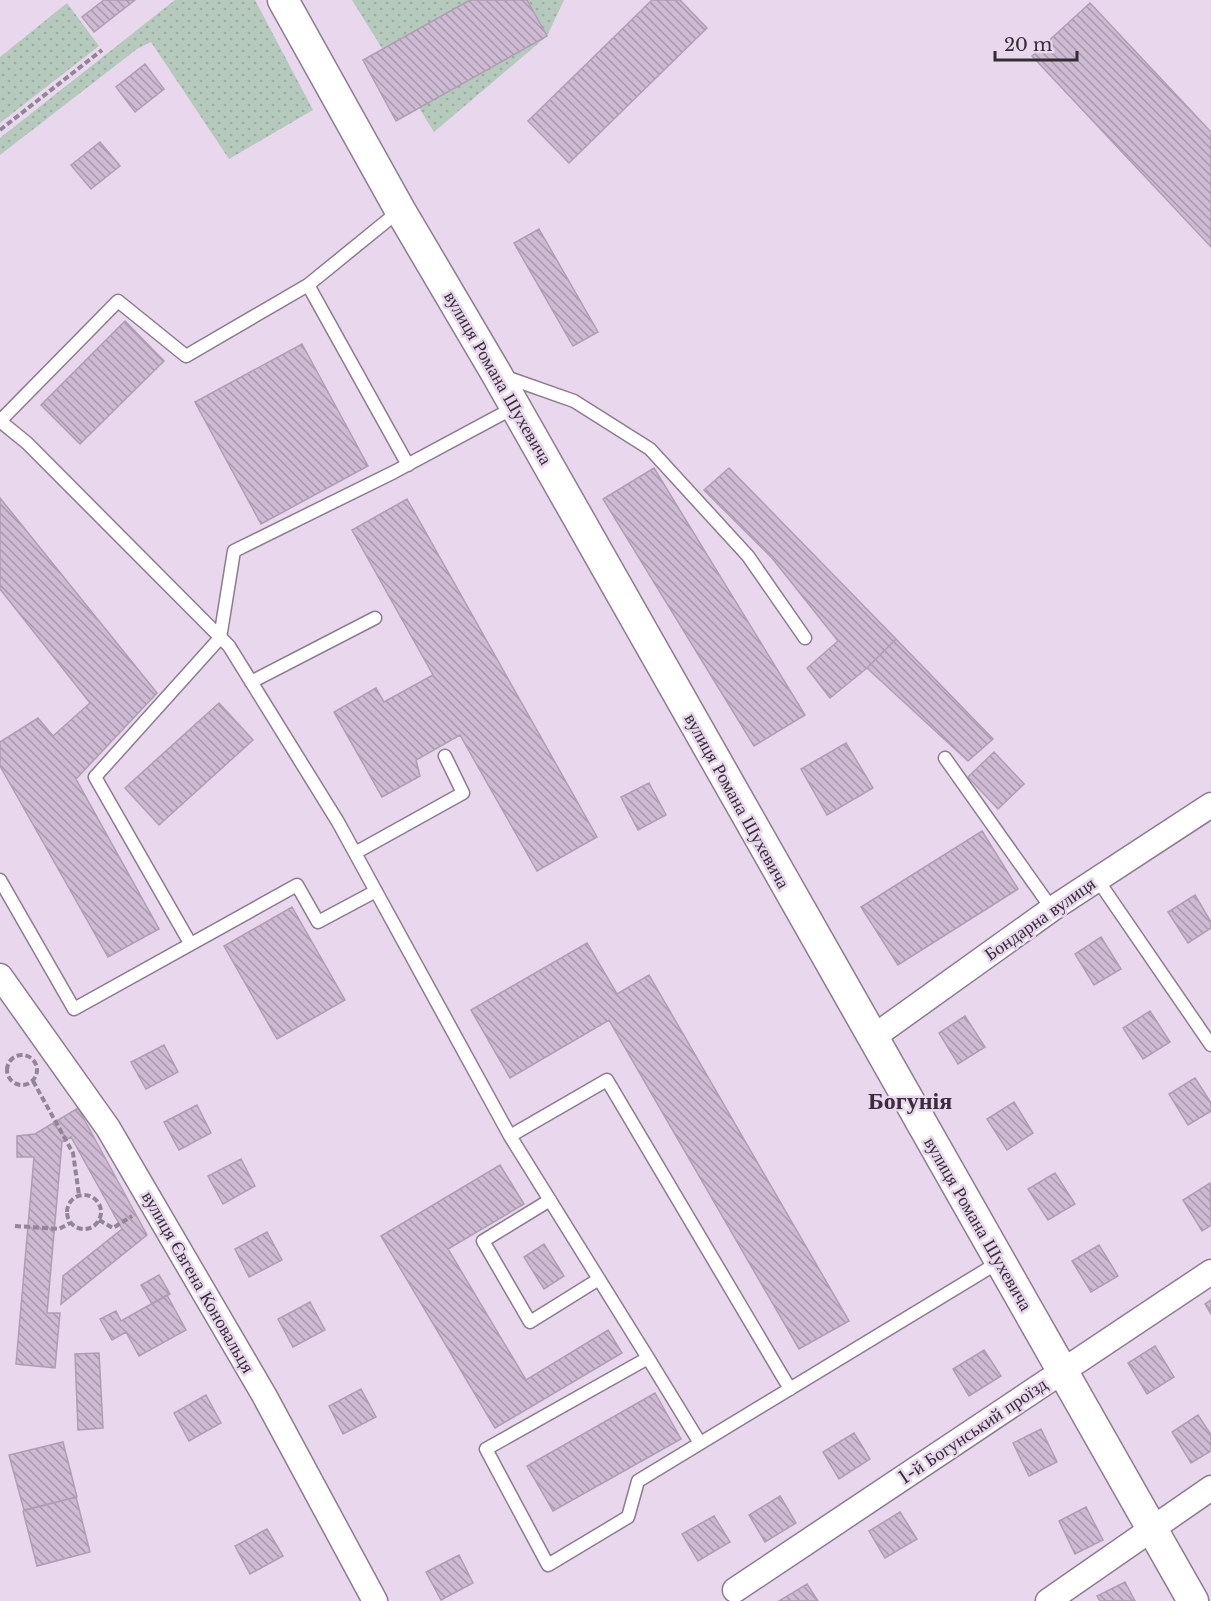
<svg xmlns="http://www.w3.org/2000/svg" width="1211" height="1601" viewBox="0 0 1211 1601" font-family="'Libre Baskerville',serif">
  <defs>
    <pattern id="grass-dots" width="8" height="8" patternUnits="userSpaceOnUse" patternTransform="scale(1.5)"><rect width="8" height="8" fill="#b6c9bd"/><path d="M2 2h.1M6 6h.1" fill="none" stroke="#9dada3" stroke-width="1.8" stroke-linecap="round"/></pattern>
    <pattern id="building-back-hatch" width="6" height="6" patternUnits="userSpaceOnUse" patternTransform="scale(1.5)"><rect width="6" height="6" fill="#cebad3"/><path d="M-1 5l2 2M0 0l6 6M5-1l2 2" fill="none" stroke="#a898ac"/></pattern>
  </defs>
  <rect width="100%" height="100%" fill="#e9d7ed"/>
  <!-- grass -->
  <path fill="url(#grass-dots)" d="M175,0H255L313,110L229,159L151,42L137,49L0,155V138Z
    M352,0H564L547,36L434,132Z
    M67,3L99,46L0,123V57Z"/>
  <!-- building -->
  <path fill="url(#building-back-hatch)" stroke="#af9eb3" stroke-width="1.5" d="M104,0H135L94,32L82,17Z
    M470,0H527L547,36L396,121L363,60Z
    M652,0H680L707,28L569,163L528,121Z
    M1090,3L1211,132V247L1032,56Z
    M145,64L164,89L135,112L116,87Z
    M100,142L120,166L91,189L71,165Z
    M539,229L598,332L573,346L514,243Z
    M125,321L164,361L80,444L41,405Z
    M302,344L368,466L261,524L195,402Z
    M654,468L805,715L754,746L603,499Z
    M729,468L896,639L867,668L830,698L807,668L838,641L772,558L704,490Z
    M0,498L157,693L76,779L159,929L108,957L0,766V742L38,718L53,736L90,703L0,589Z
    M407,499L597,837L537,871L460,735L416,760L420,776L382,797L334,712L376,688L384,702L433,675L352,530Z
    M896,639L993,739L968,761L867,668Z
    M219,703L253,740L159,825L125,788Z
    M846,743L873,788L827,815L801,769Z
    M994,752L1024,784L998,809L968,777Z
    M649,783L666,815L638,830L621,797Z
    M982,831L1018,889L898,965L861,907Z
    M1195,895L1211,922V928L1188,943L1168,912Z
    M292,907L345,1000L277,1039L224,946Z
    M1101,937L1121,969L1094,985L1075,954Z
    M587,943L617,994L649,975L849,1321L799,1349L609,1020L510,1078L471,1010Z
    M1150,1011L1170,1042L1143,1059L1123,1028Z
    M965,1016L985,1047L958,1064L939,1033Z
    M164,1045L178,1072L146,1089L131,1062Z
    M1195,1078L1211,1103V1111L1188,1125L1169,1094Z
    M1014,1102L1033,1133L1007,1150L987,1119Z
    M197,1105L211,1133L179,1150L164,1122Z
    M78,1108L147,1235L61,1304L63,1276L122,1229L71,1137L62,1142L47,1313H60L55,1368L16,1364L34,1157H17V1136L35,1134Z
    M241,1159L255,1186L223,1204L208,1176Z
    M500,1165L524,1204L448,1249L526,1380L608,1330L622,1353L495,1428L381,1236Z
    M1055,1173L1075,1204L1048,1220L1028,1189Z
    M1210,1183L1211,1225L1202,1231L1183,1200Z
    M267,1232L282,1260L249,1277L235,1249Z
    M544,1244L564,1276L544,1289L524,1257Z
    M1099,1245L1118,1276L1091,1292L1072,1261Z
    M159,1275L170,1294L152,1304L141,1285Z
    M167,1295L186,1330L139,1356L126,1332L112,1340L100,1319L116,1311L121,1321Z
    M1211,1300V1314L1205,1304Z
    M310,1302L325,1330L293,1347L278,1319Z
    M1155,1346L1174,1377L1147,1394L1128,1363Z
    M984,1350L1001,1376L969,1396L953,1369Z
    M99,1353L103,1428L78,1430L75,1354Z
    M361,1389L376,1417L343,1434L329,1406Z
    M655,1393L681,1439L553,1511L527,1466Z
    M206,1395L221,1423L189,1441L174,1413Z
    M1198,1415L1211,1435V1451L1191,1463L1172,1432Z
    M1041,1429L1057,1462L1029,1476L1013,1443Z
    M854,1433L870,1459L839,1479L823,1452Z
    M63,1442L77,1497L24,1510L9,1455Z
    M780,1496L796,1523L765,1542L749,1515Z
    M76,1497L90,1552L37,1566L23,1511Z
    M1086,1507L1103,1540L1075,1554L1059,1521Z
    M900,1512L917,1539L885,1558L869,1531Z
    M714,1516L730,1542L698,1561L682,1534Z
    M267,1529L283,1556L250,1574L235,1546Z
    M459,1555L473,1583L441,1600L426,1572Z
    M1125,1582L1135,1601H1100L1097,1596Z
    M807,1584L818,1601H779Z"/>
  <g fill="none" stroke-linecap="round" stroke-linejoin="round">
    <defs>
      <path id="service" d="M399,211L308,285L186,356L118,301L0,421L27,443L229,646L338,822L510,1136
        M308,285L408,465
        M503,376L574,401L650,449L748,556L805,638
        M251,682L375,618
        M945,758L1052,909
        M355,853L463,793L445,756
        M1097,879L1211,1045
        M0,880L74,1009L297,885L318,922L376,891
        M190,943L95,777L220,638L234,551L394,472L515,407
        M550,1200L483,1241L530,1322L599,1279
        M648,1358L510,1136L607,1080L790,1389
        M700,1443L648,1358L486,1449L548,1565L628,1517L638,1481L999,1262"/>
      <path id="minor" d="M0,976L108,1128L264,1395L375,1601
        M872,1038L1052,909L1211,805
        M735,1590L1211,1272
        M1048,1601L1211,1488"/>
      <path id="tertiary" d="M283,0L400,210L496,373L1193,1601"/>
    </defs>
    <!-- service casing -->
    <use href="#service" stroke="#8d7c90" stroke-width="15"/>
    <!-- minor casing -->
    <use href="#minor" stroke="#8d7c90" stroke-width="27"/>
    <!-- tertiary casing -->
    <use href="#tertiary" stroke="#8d7c90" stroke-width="33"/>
    <!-- path -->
    <path stroke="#928595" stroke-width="4" stroke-dasharray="6 3" stroke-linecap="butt" d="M0,130L102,50
      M7 1070a15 15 0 1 1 30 0a15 15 0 1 1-30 0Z
      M33,1081L73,1153L79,1195
      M67 1212a17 17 0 1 1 34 0a17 17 0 1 1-34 0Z
      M99,1220L113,1228L132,1216
      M15,1226L59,1229L70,1223"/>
    <!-- service -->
    <use href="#service" stroke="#fff" stroke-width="12"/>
    <!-- minor -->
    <use href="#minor" stroke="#fff" stroke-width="24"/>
    <!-- tertiary -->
    <use href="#tertiary" stroke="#fff" stroke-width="30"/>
  </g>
  <g text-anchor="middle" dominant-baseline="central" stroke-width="5" stroke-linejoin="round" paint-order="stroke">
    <!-- street labels -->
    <g font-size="18" fill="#342d35" stroke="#e9d7ed">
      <text transform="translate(498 378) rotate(60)">вулиця Романа Шухевича</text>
      <text transform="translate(737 801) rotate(61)">вулиця Романа Шухевича</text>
      <text transform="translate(1040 919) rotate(-35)">Бондарна вулиця</text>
      <text transform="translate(978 1224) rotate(60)">вулиця Романа Шухевича</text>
      <text transform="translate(198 1282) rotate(60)">вулиця Євгена Коновальця</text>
      <text transform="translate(973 1431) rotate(-34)">1-й Богунський проїзд</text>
    </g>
    <!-- district labels -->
    <g font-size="24" font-weight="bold" fill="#3a2c3d" stroke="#e9d7ed">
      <text x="910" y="1100">Богунія</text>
    </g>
  </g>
  <!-- scale -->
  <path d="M995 51v9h82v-9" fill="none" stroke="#342d35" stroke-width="3"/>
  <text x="1004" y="51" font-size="18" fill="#342d35" stroke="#e9d7ed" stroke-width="4.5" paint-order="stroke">20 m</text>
</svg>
